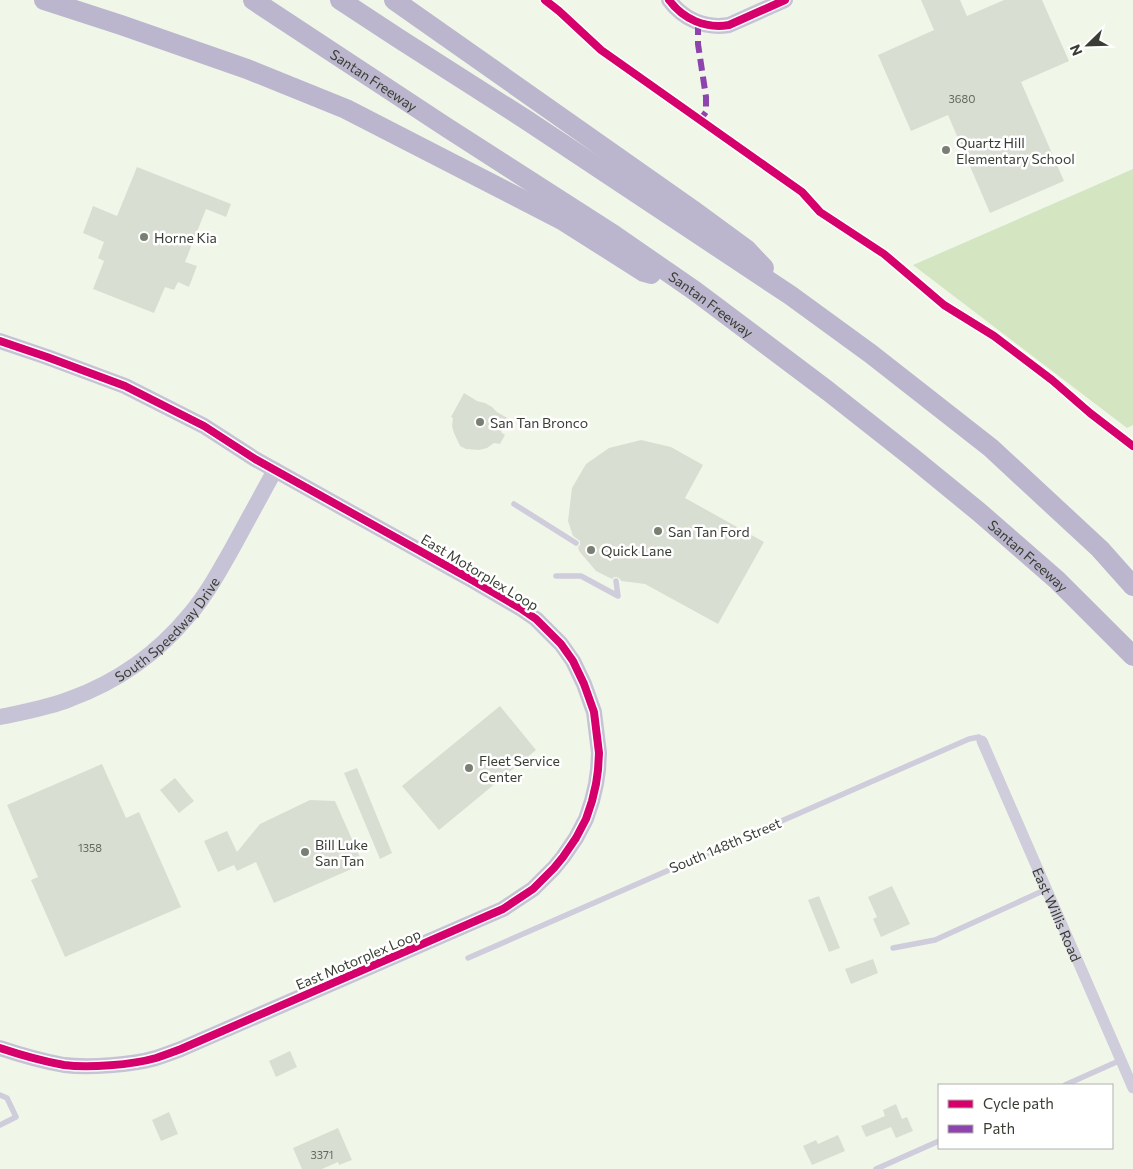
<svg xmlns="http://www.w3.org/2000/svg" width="1133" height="1169" viewBox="0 0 1133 1169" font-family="Commissioner,sans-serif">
  <rect width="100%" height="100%" fill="#f0f7e9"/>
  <!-- pitch -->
  <path fill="#d4e5c2" d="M1133,169V425L1127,428L913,265Z"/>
  <!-- building -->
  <path fill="#d9ded3" d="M921,0H960L967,16L1004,0H1042L1069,61L1021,82L1064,181L990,213L948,115L911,131L878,55L934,30Z
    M137,167L231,204L226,217L206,209L185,262L197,266L189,287L178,282L174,290L165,287L154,313L93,289L104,261L98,258L104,242L83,233L93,206L117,216Z
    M464,393L477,401L485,403L492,407L497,412L509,419L501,432L505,435L500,444L494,443L487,448L479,450L466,449L460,446L454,433L452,426L453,418L451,417Z
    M641,440L671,447L703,465L685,498L764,542L718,624L645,584L621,581L620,579L617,577H614L612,579L596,571L579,551L578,547L580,545V541L573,536L568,521L572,488L586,464L609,448Z
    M500,706L536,750L439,830L402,786Z
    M102,764L126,818L139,812L181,907L65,957L31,880L38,877L7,805Z
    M357,768L392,853L380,859L344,773Z
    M175,778L194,801L179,813L160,790Z
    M310,800L335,801L363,864L274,903L256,862L237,871L234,865L218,872L204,841L227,831L237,852L260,824Z
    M892,886L910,924L881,937L873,919L877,917L868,897Z
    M819,896L840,948L829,952L808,900Z
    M873,959L878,973L851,984L845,969Z
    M290,1051L297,1067L276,1077L269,1061Z
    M896,1104L902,1119L907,1117L913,1131L896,1138L891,1127L866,1137L861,1126L885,1116L883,1110Z
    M169,1112L178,1134L161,1141L152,1120Z
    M338,1128L352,1160L339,1165L338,1162L322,1169H302L293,1148Z
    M838,1135L845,1151L812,1165L803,1146L816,1140L818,1144Z"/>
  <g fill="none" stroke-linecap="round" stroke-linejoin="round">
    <!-- lane -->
    <path stroke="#cfccdb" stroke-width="5.5" d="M514,504L576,543
      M556,576H581L618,596
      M616,581L618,596
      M893,948L935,940L1047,889
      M468,958L969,739L979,737L982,741
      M1065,1085L1121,1060
      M0,1095L7,1098L16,1117L0,1125
      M876,1169L939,1141"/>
    <!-- street -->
    <path stroke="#cfccdb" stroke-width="11" id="s1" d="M982,741L1133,1088"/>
    <!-- secondary -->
    <g stroke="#c7c3d6" stroke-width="16">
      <path d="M669,0C683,19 705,29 729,25L785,0"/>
      <path d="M0,341L47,357L125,386L204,426L255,459L472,580L520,608L536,619L561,644L573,661L584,684L594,712L599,753L598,770L596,784L592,801L586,819L576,838L563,857L554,868L533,889L503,909L181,1049C173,1052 165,1055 156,1058C132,1065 88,1068 64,1065C42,1061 21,1055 0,1048"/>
      <path id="s2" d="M0,717C23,712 48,708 70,699C117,682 158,653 190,614C207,594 220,570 233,547C247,521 261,496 275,470"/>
    </g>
    <!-- highway -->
    <g stroke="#bbb6cd" stroke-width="20">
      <path d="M44,0L121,25L247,69L346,109L562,220L644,272L651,274"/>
      <path id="s3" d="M253,0L446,127L614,235L695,291L828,391L913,458L979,512L1057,580L1133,656"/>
      <path d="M340,0L398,38L528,121L790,295L871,354L991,448L1100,549L1133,586"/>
      <path d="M394,0L694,211L746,249L764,268"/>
    </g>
    <!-- quiet -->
    <path stroke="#8e44ad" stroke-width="6" stroke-dasharray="12 6" stroke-linecap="butt" d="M698,23V44L706,97V112L700,120"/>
    <defs>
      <path id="cycleway" d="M545,0L559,11L601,50L802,192L820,212L884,254L944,305L994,336L1052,380L1090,413L1133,446
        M669,0C683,19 705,29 729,25L785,0
        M0,341L47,357L125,386L204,426L255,459L472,580L520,608L536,619L561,644L573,661L584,684L594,712L599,753L598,770L596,784L592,801L586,819L576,838L563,857L554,868L533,889L503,909L181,1049C173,1052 165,1055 156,1058C132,1065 88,1068 64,1065C42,1061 21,1055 0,1048"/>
    </defs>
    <!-- cycleway casing -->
    <use href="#cycleway" stroke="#fff" stroke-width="11"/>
    <!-- cycleway -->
    <use href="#cycleway" stroke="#d6006c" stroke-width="8"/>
  </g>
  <!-- markers -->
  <g fill="#797f73" stroke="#fff" stroke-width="2">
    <circle cx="946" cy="150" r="5"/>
    <circle cx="144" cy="237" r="5"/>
    <circle cx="480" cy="422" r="5"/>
    <circle cx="658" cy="531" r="5"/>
    <circle cx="591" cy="550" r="5"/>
    <circle cx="469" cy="768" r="5"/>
    <circle cx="305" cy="852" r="5"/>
  </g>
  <g text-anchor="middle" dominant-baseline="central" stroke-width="5" stroke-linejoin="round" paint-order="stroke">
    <!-- number labels -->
    <g font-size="11" fill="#63685e">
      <text x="962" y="98">3680</text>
      <text x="90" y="847">1358</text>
      <text x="322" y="1154">3371</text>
    </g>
    <!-- street labels -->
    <g font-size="14" fill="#393e34" stroke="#fff">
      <text stroke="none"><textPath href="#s3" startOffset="145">Santan Freeway</textPath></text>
      <text stroke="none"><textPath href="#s3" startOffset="550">Santan Freeway</textPath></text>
      <text stroke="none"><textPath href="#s3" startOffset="955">Santan Freeway</textPath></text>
      <text transform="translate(480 572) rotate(31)">East Motorplex Loop</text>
      <text stroke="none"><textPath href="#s2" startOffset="194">South Speedway Drive</textPath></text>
      <text transform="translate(725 845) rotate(-23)">South 148th Street</text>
      <text stroke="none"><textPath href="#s1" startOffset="189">East Willis Road</textPath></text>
      <text transform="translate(358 959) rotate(-23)">East Motorplex Loop</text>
    </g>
    <!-- poi labels -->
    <g font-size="14" fill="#393e34" stroke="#fff" text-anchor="start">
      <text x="956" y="142">Quartz Hill<tspan x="956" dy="16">Elementary School</tspan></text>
      <text x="154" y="237">Horne Kia</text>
      <text x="490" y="422">San Tan Bronco</text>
      <text x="668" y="531">San Tan Ford</text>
      <text x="601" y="550">Quick Lane</text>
      <text x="479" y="760">Fleet Service<tspan x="479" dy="16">Center</tspan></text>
      <text x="315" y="844">Bill Luke<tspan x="315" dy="16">San Tan</tspan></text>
    </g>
  </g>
  <!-- legend -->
  <rect x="938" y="1084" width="175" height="65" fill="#ffffff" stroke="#b0b2ae"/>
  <rect x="948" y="1100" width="25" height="8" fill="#d6006c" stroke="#b0b2ae"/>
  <text x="983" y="1109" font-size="15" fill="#393e34">Cycle path</text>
  <rect x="948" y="1125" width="25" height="8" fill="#8e44ad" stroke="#b0b2ae"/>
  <text x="983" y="1134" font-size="15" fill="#393e34">Path</text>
  <!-- north arrow -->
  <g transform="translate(1088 45) rotate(247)" stroke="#ffffff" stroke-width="4" paint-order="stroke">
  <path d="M0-4L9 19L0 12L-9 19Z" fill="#393e34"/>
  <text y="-8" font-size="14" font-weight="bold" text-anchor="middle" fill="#393e34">N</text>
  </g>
</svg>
